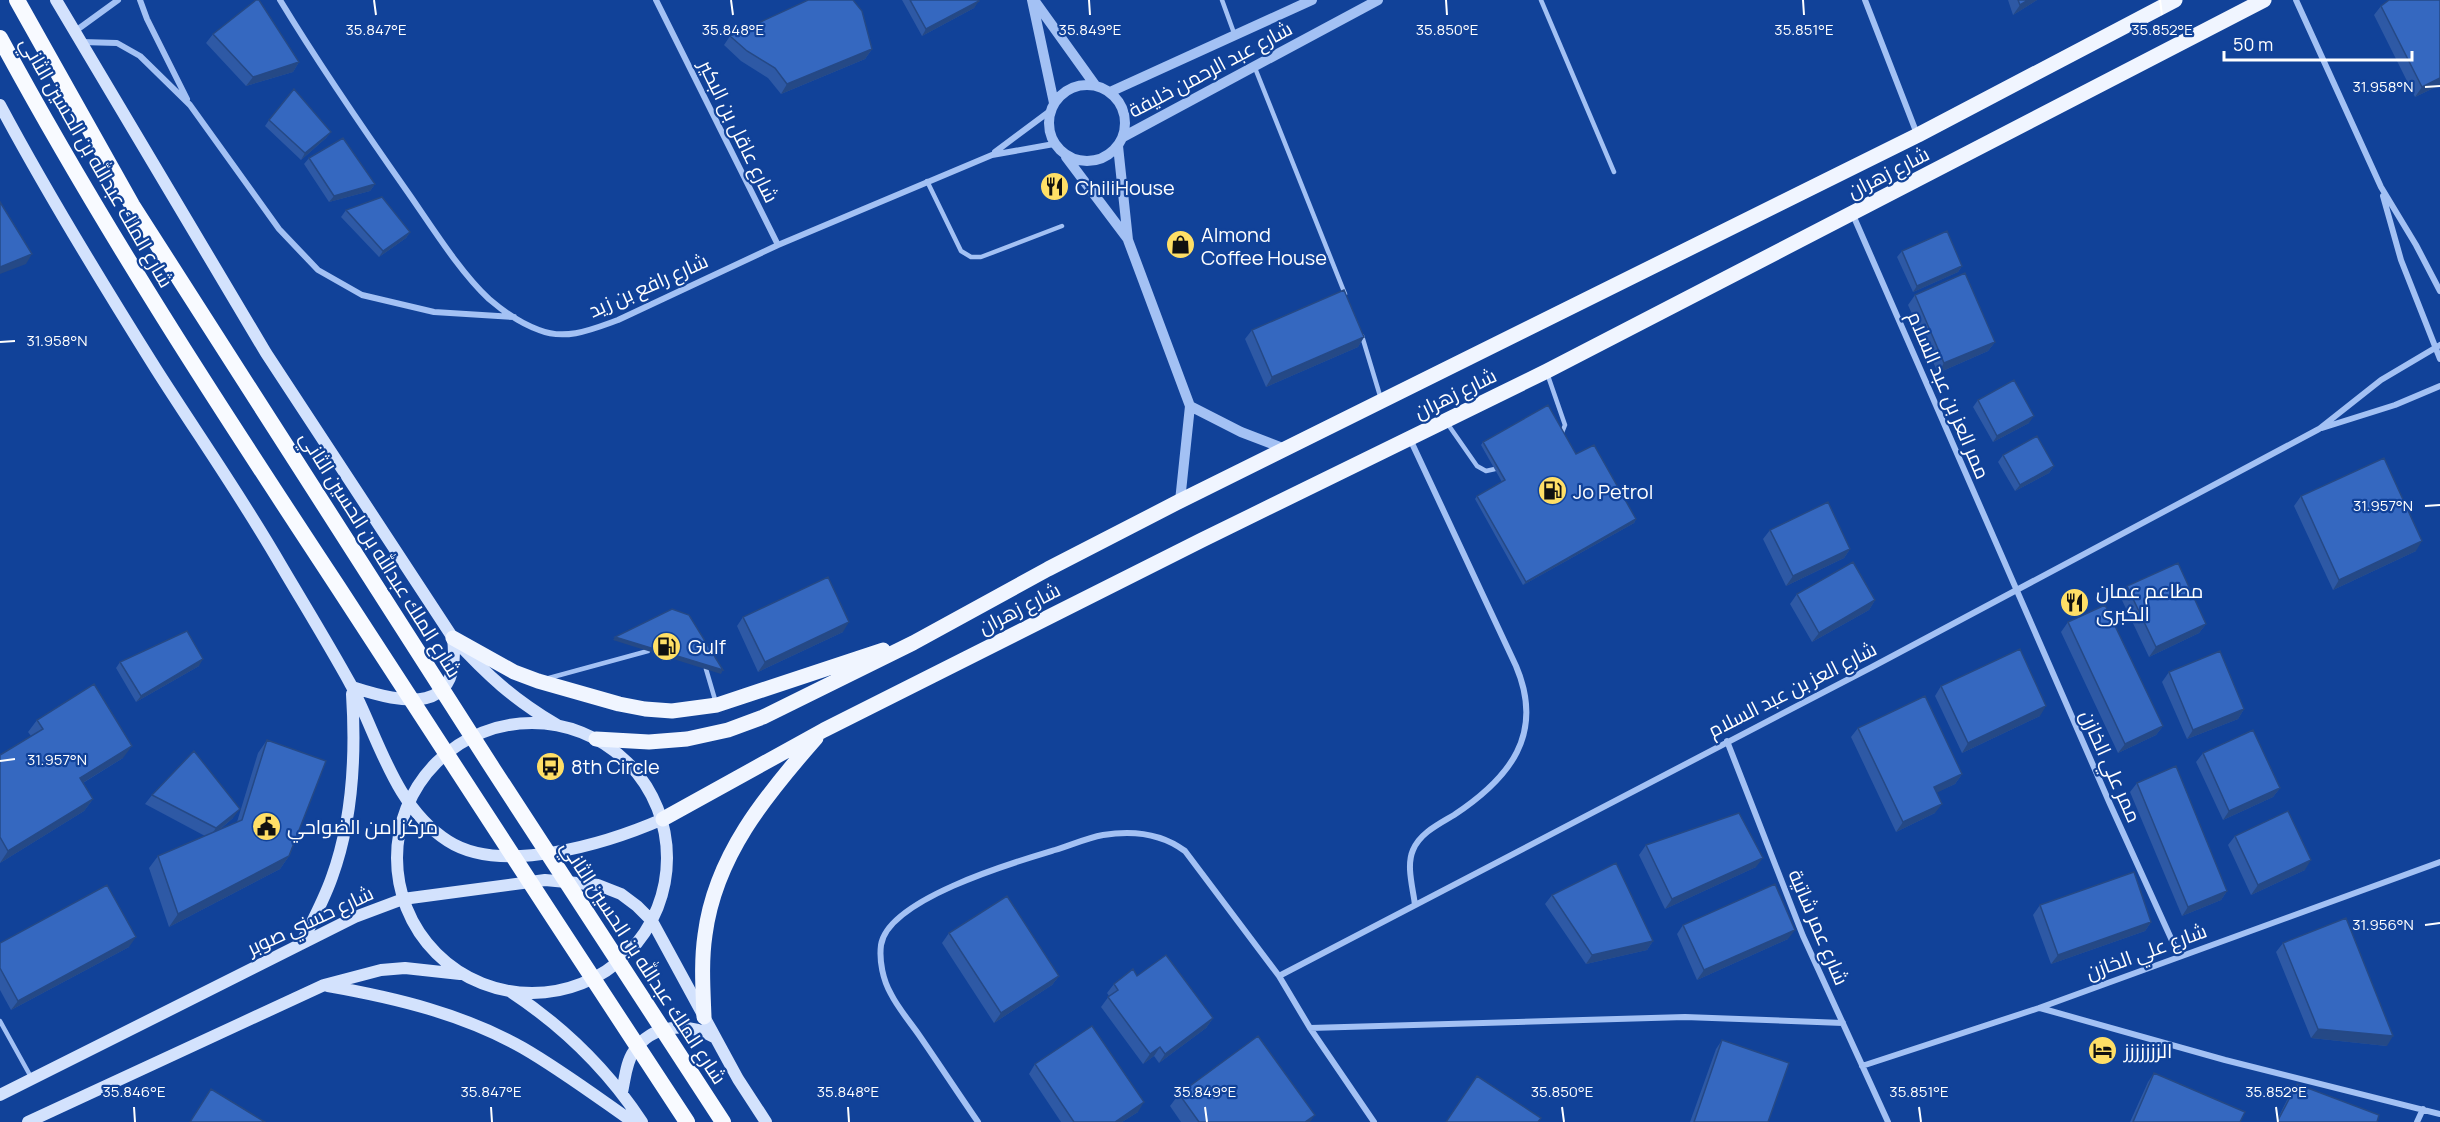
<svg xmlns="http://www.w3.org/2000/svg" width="2440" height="1122" viewBox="0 0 2440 1122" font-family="Manrope,Cairo,sans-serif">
  <rect width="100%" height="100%" fill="#114299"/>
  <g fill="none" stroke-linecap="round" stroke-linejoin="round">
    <!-- service -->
    <path stroke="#a3c1f4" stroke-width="4.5" d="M1222,0L1234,33
      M1541,0L1614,172
      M1255,68L1345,294
      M927,181L961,251L971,257H981L1062,226
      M1362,336L1381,399
      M1547,373L1565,425L1561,435
      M1447,423L1477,466L1486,471L1495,469
      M706,669L716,703
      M549,678L648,651
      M0,1021L31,1077"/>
    <!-- minor -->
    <path stroke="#a3c1f4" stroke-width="6" d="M140,0L147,19L187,99
      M280,0C320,66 364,130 409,194C432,227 460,272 489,299C503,311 522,324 539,330C566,341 593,329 618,320L778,245L992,155L1054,144
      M656,0L778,245
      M1865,0L1917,134
      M2296,0L2381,187L2416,245L2440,291
      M74,32L118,0
      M82,42L117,43L140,56L190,105L279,229L318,270L362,295L434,312L514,317
      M995,152L1050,111
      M2383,196L2401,260L2440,359
      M1853,215L2110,804L2179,956
      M2322,428L2395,405L2440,386
      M1410,439L1516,666C1545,734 1510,778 1454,815C1439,824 1420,833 1413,850C1406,866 1413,888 1415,905
      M1727,741L1803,936L1888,1122
      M1279,976L1872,667L2319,429L2381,380L2440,345
      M2040,1008L2225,1060L2440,1114
      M1310,1028L1685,1017L1843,1023
      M1862,1066L2039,1008L2440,862
      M978,1122C958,1093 939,1064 919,1035C910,1022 898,1008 891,994C883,980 879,961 881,945C888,899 1015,862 1055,850C1071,845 1087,838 1103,835C1133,830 1161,833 1185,851L1279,976L1310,1028L1374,1122
      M2417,1122L2423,1109"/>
    <!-- tertiary -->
    <path stroke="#a3c1f4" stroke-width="10" d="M1032,0L1054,103
      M1034,0L1095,85
      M1049 123a38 38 0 1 1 76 0a38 38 0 1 1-76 0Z
      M1110,92L1312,0
      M1123,137L1378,0
      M1118,146L1128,240L1190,406L1180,501
      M1066,157L1127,238
      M1190,406L1241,432L1285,449"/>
    <!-- secondary -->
    <path stroke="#d3e2fd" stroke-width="12" d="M56,0L266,353L453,638C487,675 513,699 557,725
      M0,105C48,195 102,283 156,369C198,435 243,499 282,567C305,606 329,645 351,685C379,739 394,806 448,841C502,876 608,843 663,819
      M352,687C405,704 462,716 453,638
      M397 858a135 135 0 1 1 270 0a135 135 0 1 1-270 0Z
      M301,944C312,922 324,900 332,877C353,819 356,755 352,694
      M328,986C396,998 463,1014 523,1048C561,1070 597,1097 633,1122
      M511,992C564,1027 607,1069 642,1122
      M622,1092C625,1079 626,1062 634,1051C652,1024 688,1022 714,1037
      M0,1095L355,917L403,899L545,880L598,885L621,894L637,906L652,921L738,1079L766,1122
      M28,1122L324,985L381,970L405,968L460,974"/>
    <!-- primary -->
    <path stroke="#f0f5ff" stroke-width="15" d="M453,638L514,672L538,681L619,704L645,709L672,711L717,705L883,650
      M596,739L649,742L687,739L728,730L763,717L913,643L1048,569L1180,501L1918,135L2175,0
      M663,819L824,730L1202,540L1547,371L2264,0
      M704,1017C703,990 701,962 705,935C715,856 766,795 816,738"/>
    <!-- trunk-bridge -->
    <path stroke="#f8faff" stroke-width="16" d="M17,0L132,205L493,769L723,1122
      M0,38C102,227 220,408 338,587C454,766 570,944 687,1122"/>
  </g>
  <!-- wall -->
  <path fill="#2e59a5" d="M902,0H978L974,8L922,36Z
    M2008,0H2037L2013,15Z
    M2440,0V85L2415,97L2374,15L2381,6Z
    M213,34L299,62L293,72L246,86L206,43Z
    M730,36L872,49L865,59L781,94L768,78L741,61L724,45Z
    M269,120L331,132L326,138L301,160L265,126Z
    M309,158L375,184L370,191L329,202L304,164Z
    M346,210L410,232L406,238L379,257L341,217Z
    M1902,251L1962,266L1958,272L1913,292L1897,257Z
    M1915,295L1995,342L1988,351L1938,373L1908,305Z
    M1252,330L1364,337L1358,347L1266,387L1245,339Z
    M1978,400L2029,423L1993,442L1973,407Z
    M1483,442L1576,454L1636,519L1634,523L1523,585L1475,499L1477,496L1502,482L1481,445Z
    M2003,455L2054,466L2049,473L2015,491L1998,462Z
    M2301,496L2416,551L2333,590L2294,506Z
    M1770,530L1850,549L1844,558L1786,586L1763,539Z
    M2127,586L2206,624L2199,633L2149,657L2120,596Z
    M1797,594L1875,600L1869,610L1812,642L1790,604Z
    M743,617L843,632L758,672L737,626Z
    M2068,622L2163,726L2156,735L2118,753L2061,632Z
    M120,662L199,666L136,702L116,668Z
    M2169,672L2244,709L2238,719L2187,739L2162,682Z
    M1941,686L2040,716L1962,753L1935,696Z
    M37,720L123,758L83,783L93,799L84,811L0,863V755L31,736L28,732Z
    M1858,728L1962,774L1955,784L1937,792L1935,813L1896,832L1851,737Z
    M267,740L289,856L280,869L169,927L149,868L158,856L205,836L145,804L152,795L233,818L219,830L237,822L258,753Z
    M2203,753L2280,788L2273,797L2223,820L2196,762Z
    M2137,783L2227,891L2221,900L2182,916L2130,792Z
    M2235,836L2305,870L2251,895L2228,845Z
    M1646,845L1756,867L1665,909L1639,855Z
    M1552,895L1653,941L1647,950L1586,964L1545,904Z
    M2040,905L2151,922L2145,931L2051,964L2033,915Z
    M1683,925L1788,939L1697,980L1677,934Z
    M949,933L1059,976L1052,985L994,1023L942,943Z
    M0,943L129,947L11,1010L0,990Z
    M2283,943L2387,1046L2311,1038L2276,952Z
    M1137,976L1213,1018L1206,1028L1159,1063L1154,1056L1143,1064L1101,1007L1109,996L1107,993L1114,984Z
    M1722,1040L1768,1122H1690L1716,1049Z
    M1035,1064L1138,1112L1122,1122H1061L1029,1074Z
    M2154,1073L2240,1122H2130L2148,1082Z
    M2297,1084L2377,1122H2276L2290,1094Z
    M1179,1094L1310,1122H1181L1170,1106Z"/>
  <!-- shaded-wall -->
  <path fill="#254986" d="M2028,0H2037L2013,15L2020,5Z
    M979,1L974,8L922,36L926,29Z
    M872,49L865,59L781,94L787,84Z
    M299,62L293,72L246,86L253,77Z
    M2440,78V85L2415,97L2422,87Z
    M331,132L326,138L301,160L305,153Z
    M375,184L370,191L329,202L334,196Z
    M410,232L406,238L379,257L383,251Z
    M32,254L26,264L0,274V267Z
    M1962,266L1958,272L1913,292L1917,286Z
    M1364,337L1358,347L1266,387L1272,377Z
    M1995,342L1988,351L1938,373L1944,363Z
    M2034,416L2029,423L1993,442L1997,436Z
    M2054,466L2049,473L2015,491L2020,485Z
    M1636,519L1634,523L1523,585L1526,582Z
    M2422,541L2416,551L2333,590L2339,580Z
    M1850,549L1844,558L1786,586L1793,576Z
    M1875,600L1869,610L1812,642L1819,633Z
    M849,622L843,632L758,672L765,662Z
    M2206,624L2199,633L2149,657L2156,647Z
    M615,637L723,670L721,674L613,640Z
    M203,659L199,666L136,702L141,696Z
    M2046,706L2040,716L1962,753L1968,743Z
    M2244,709L2238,719L2187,739L2193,730Z
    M2163,726L2156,735L2118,753L2125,744Z
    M132,746L123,758L71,790L80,778Z
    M1962,774L1955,784L1928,797L1934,787Z
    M2280,788L2273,797L2223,820L2229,811Z
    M93,799L84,811L0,863L8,851Z
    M1942,804L1935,813L1896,832L1903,822Z
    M240,809L233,818L209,838L216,828Z
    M289,856L280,869L169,927L178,914Z
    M1763,858L1756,867L1665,909L1672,899Z
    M2311,860L2305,870L2251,895L2258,885Z
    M2227,891L2221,900L2182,916L2188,907Z
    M2151,922L2145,931L2051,964L2058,955Z
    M1795,930L1788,939L1697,980L1704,970Z
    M136,937L129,947L11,1010L18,1001Z
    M1653,941L1647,950L1586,964L1592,955Z
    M1059,976L1052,985L994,1023L1001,1013Z
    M1213,1018L1206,1028L1159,1063L1165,1054Z
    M2318,1029L2393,1036L2387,1046L2311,1038Z
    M1160,1047L1154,1056L1143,1064L1150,1054Z
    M1144,1102L1138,1112L1122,1122H1115Z
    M1315,1115L1310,1122H1305Z"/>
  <!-- building -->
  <path fill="#3568c0" stroke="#254986" stroke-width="1.5" d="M256,0H259L299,62L253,77L213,34Z
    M808,0H853L862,11L872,49L787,84L775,68L747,51L730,36Z
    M910,0H978L979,1L926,29Z
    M2018,0H2028L2020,5Z
    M2389,0H2440V78L2422,87L2381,6Z
    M294,89L331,132L305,153L269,120Z
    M343,138L375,184L334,196L309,158Z
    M382,197L410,232L383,251L346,210Z
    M0,202L32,254L0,267Z
    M1947,231L1962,266L1917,286L1902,251Z
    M1965,273L1995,342L1944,363L1915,295Z
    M1344,290L1364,337L1272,377L1252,330Z
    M2014,380L2034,416L1997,436L1978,400Z
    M1548,405L1576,454L1594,445L1636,519L1526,582L1477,496L1505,480L1483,442Z
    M2037,436L2054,466L2020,485L2003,455Z
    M2384,458L2422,541L2339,580L2301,496Z
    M1828,502L1850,549L1793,576L1770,530Z
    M1853,562L1875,600L1819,633L1797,594Z
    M2178,563L2206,624L2156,647L2127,586Z
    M828,577L849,622L765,662L743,617Z
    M2105,605L2163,726L2125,744L2068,622Z
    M672,609L689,615L723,670L615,637Z
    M187,631L203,659L141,696L120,662Z
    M2020,649L2046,706L1968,743L1941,686Z
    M2220,651L2244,709L2193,730L2169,672Z
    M94,684L132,746L80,778L93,799L8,851L0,837V755L43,729L37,720Z
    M1925,696L1962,774L1934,787L1942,804L1903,822L1858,728Z
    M2253,730L2280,788L2229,811L2203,753Z
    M267,740L326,761L289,856L178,914L158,856L242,820Z
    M194,751L240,809L216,828L152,795Z
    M2176,766L2227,891L2188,907L2137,783Z
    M2288,811L2311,860L2258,885L2235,836Z
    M1739,813L1763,858L1672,899L1646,845Z
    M1616,863L1653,941L1592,955L1552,895Z
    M2134,872L2151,922L2058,955L2040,905Z
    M1775,884L1795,930L1704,970L1683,925Z
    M107,885L136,937L18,1001L0,968V943Z
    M1007,896L1059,976L1001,1013L949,933Z
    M2346,918L2393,1036L2318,1029L2283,943Z
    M1166,955L1213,1018L1165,1054L1160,1047L1150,1054L1108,997L1118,990L1114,984L1133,969L1137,976Z
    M1092,1026L1144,1102L1115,1122H1074L1035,1064Z
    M1258,1036L1315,1115L1305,1122H1199L1179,1094Z
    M1722,1040L1789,1063L1768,1122H1694Z
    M2154,1073L2245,1112L2240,1122H2133Z
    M1477,1076L1541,1118L1538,1122H1446Z
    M2297,1084L2379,1115L2377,1122H2277Z
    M211,1089L265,1122H190Z"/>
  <!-- ticks -->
  <path fill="none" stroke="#fff" stroke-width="2" d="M374,0L376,15M731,0L733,15M1089,0L1090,15M1446,0L1447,15M1803,0L1804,15M2160,0L2162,15M2425,87L2440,86M0,342L15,341M2425,506L2440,505M0,761L15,759M2425,925L2440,923M134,1107L135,1122M491,1107L492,1122M848,1107L849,1122M1205,1107L1207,1122M1562,1107L1564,1122M1919,1107L1921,1122M2276,1107L2278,1122"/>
  <!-- icons -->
  <defs>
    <symbol id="restaurant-disc" viewBox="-11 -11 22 22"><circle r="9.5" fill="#ffdf66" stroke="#114299"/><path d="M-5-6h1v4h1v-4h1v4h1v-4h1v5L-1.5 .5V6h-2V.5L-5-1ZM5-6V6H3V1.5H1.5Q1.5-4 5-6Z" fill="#111"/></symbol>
    <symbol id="shop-disc" viewBox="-11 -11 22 22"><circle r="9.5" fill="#ffdf66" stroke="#114299"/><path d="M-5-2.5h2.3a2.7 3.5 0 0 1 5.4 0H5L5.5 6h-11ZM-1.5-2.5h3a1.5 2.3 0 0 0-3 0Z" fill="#111"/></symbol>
    <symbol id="fuel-disc" viewBox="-11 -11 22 22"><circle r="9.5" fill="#ffdf66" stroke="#114299"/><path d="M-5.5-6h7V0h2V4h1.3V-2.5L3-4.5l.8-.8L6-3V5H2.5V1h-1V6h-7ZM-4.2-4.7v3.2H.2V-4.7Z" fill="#111"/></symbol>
    <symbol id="bus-disc" viewBox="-11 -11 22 22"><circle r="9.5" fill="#ffdf66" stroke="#114299"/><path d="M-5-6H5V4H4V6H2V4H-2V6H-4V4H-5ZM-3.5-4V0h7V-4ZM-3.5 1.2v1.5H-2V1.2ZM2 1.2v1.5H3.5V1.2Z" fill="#111"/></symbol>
    <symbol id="civic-disc" viewBox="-11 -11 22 22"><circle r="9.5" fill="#ffdf66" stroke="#114299"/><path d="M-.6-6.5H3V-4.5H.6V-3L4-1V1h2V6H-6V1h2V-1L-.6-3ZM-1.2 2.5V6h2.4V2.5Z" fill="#111"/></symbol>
    <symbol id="hotel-disc" viewBox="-11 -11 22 22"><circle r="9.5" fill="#ffdf66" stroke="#114299"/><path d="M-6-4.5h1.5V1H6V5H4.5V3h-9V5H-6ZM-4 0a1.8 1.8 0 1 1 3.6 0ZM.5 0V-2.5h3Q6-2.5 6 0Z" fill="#111"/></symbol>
  </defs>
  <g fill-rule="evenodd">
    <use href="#restaurant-disc" x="1038" y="170" width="33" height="33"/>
    <use href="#shop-disc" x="1164" y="228" width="33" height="33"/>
    <use href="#fuel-disc" x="1536" y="474" width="33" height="33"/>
    <use href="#restaurant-disc" x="2058" y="586" width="33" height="33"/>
    <use href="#fuel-disc" x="650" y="630" width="33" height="33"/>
    <use href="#bus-disc" x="534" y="750" width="33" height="33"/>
    <use href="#civic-disc" x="250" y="810" width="33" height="33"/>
    <use href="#hotel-disc" x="2086" y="1034" width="33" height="33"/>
  </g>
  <g text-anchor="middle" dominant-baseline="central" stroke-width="4.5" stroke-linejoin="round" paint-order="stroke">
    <!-- street labels -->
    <g font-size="20" fill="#fff" stroke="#114299">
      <text transform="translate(1210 69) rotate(-28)">شارع عبد الرحمن خليفة</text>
      <text transform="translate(739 131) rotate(64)">شارع عاقل بن البكير</text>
      <text transform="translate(97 162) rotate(60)">شارع الملك عبدالله بن الحسين الثاني</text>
      <text transform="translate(1888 172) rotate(-27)">شارع زهران</text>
      <text transform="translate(648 285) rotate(-24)">شارع رافع بن زيد</text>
      <text transform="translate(1455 393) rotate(-26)">شارع زهران</text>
      <text transform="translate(1949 395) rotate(67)">ممر العز بن عبد السلام</text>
      <text transform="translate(381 554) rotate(58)">شارع الملك عبدالله بن الحسين الثاني</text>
      <text transform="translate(1019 608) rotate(-27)">شارع زهران</text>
      <text transform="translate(1792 689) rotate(-27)">شارع العز بن عبد السلام</text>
      <text transform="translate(2111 766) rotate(66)">ممر علي الخازن</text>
      <text transform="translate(310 920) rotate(-25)">شارع حسني صوبر</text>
      <text transform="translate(1819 927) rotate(67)">شارع عمر شاتية</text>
      <text transform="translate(2146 951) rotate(-20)">شارع علي الخازن</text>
      <text transform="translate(644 962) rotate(57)">شارع الملك عبدالله بن الحسين الثاني</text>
    </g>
    <!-- poi labels -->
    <g font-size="20" fill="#fff" stroke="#114299" text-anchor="start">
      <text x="1075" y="187">ChiliHouse</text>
      <text x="1201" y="234">Almond<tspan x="1201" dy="23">Coffee House</tspan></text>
      <text x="1573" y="491">Jo Petrol</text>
      <text x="2096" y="590">مطاعم عمان<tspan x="2096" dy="23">الكبرى</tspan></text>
      <text x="688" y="646">Gulf</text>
      <text x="571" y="766">8th Circle</text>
      <text x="287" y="826">مركز امن الضواحي</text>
      <text x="2124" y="1050">الززززززز</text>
    </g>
  </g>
  <g font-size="15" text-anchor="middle" fill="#fff" stroke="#114299" stroke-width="4.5" stroke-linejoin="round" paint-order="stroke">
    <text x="376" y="35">35.847°E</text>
    <text x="733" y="35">35.848°E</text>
    <text x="1090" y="35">35.849°E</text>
    <text x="1447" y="35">35.850°E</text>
    <text x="1804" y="35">35.851°E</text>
    <text x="2162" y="35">35.852°E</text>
    <text x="2383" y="92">31.958°N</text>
    <text x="57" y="346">31.958°N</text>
    <text x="2383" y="511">31.957°N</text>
    <text x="57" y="765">31.957°N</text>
    <text x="2383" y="930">31.956°N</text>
    <text x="134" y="1097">35.846°E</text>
    <text x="491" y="1097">35.847°E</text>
    <text x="848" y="1097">35.848°E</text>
    <text x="1205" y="1097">35.849°E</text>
    <text x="1562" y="1097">35.850°E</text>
    <text x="1919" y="1097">35.851°E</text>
    <text x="2276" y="1097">35.852°E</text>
  </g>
  <!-- scale -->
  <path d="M2224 51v9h188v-9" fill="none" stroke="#ffffff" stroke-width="3"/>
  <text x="2233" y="51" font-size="18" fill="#ffffff" stroke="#114299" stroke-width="4.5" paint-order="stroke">50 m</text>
</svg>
